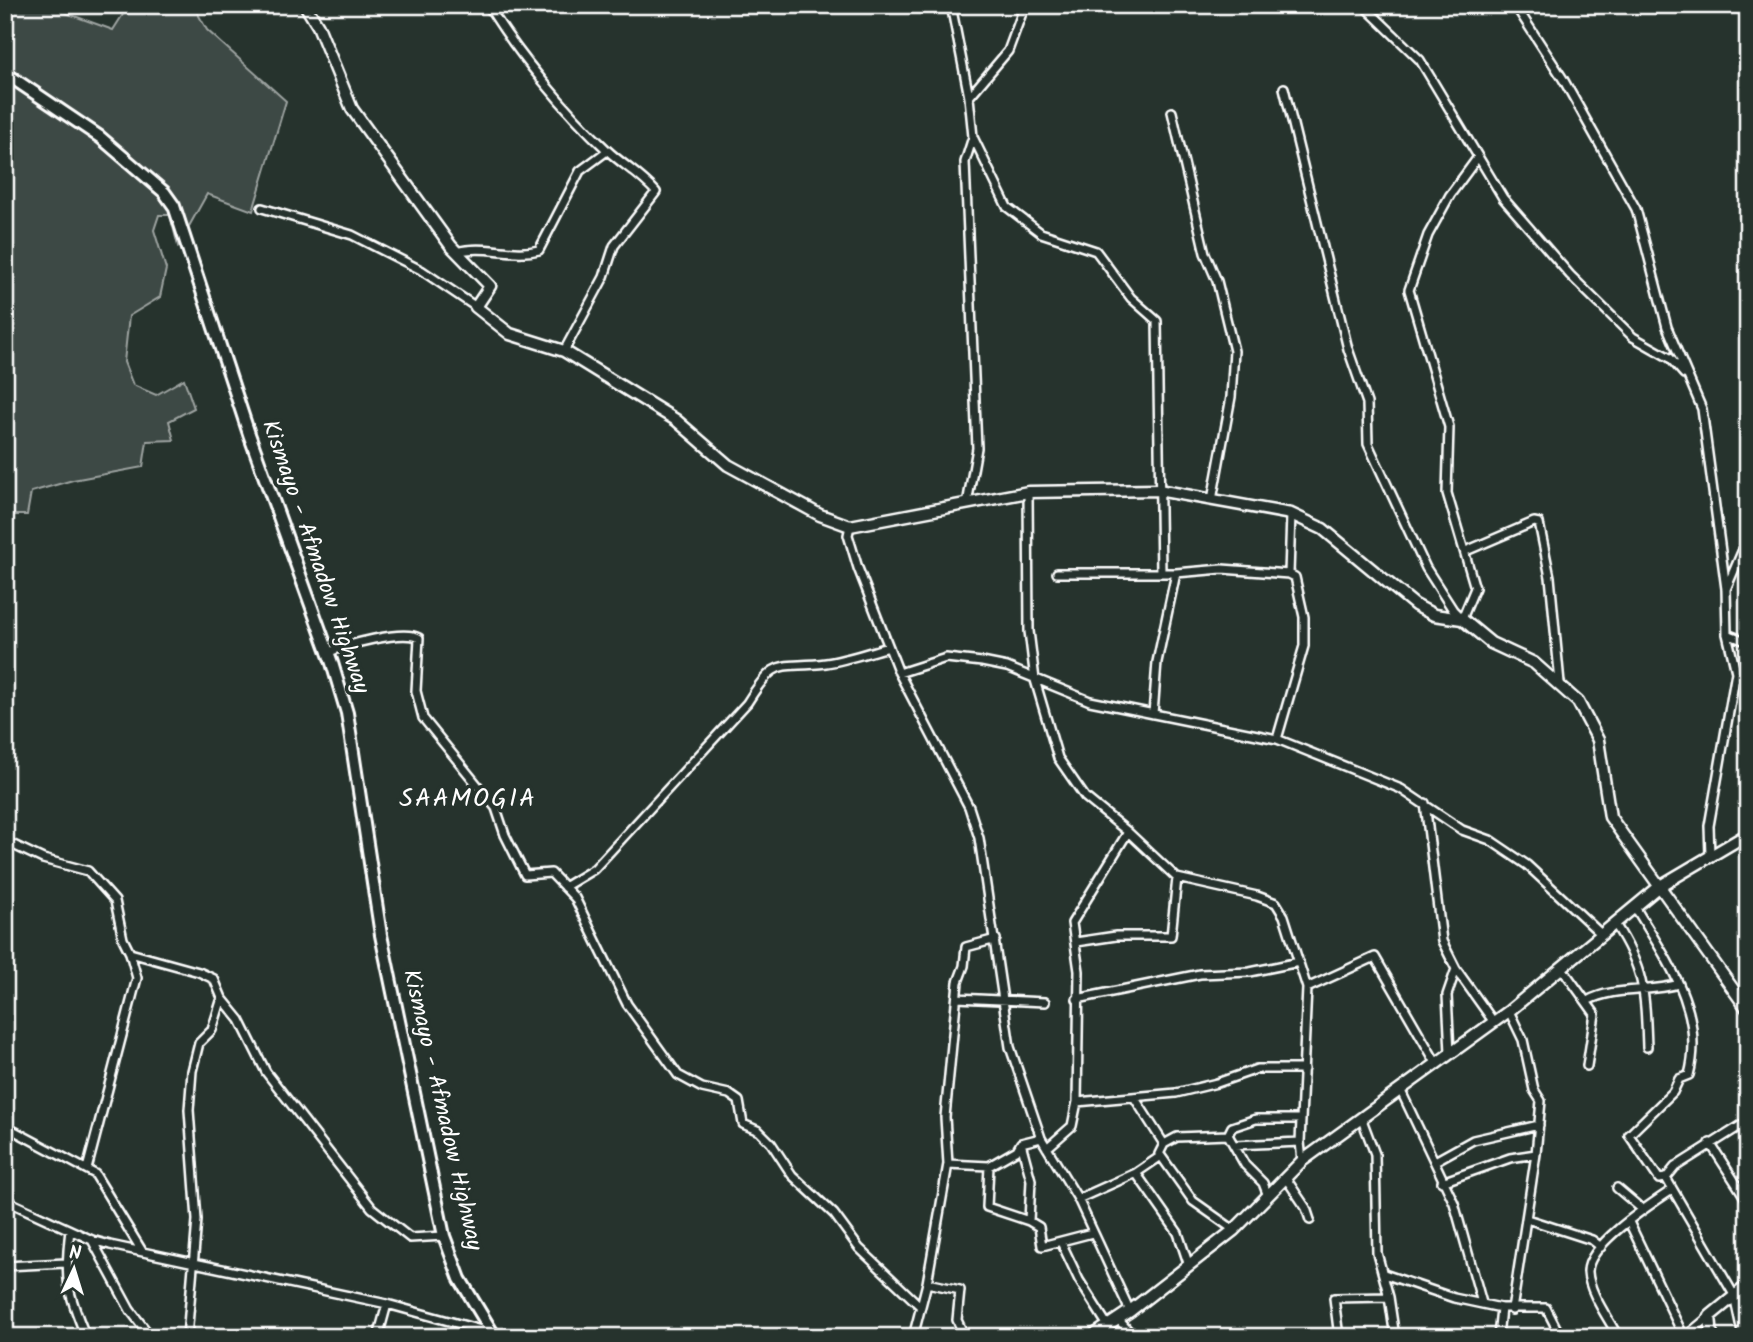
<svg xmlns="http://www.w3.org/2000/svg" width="1753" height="1342" viewBox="0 0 1753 1342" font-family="Kalam,sans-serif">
  <rect width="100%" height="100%" fill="#26332d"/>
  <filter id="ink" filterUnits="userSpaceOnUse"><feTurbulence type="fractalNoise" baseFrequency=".0143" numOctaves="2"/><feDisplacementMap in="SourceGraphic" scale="14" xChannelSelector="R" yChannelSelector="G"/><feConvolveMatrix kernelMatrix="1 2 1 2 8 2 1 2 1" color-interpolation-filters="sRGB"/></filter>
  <g filter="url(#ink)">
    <!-- green -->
    <path fill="#3e4944" stroke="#9ea4a2" stroke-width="2" d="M5,5H44L113,30L129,5H193L207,30L286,101L253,211L207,194L178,246L170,215H159L154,230L166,269L160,297L129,316L124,362L133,385L156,395L184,379L194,408L169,421L174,440L147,441L143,467L73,480L31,492L27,515H5Z"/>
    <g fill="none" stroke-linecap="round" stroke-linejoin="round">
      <defs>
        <path id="street" d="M488,5C516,52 567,113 607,150C623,165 641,175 656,192L614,246L604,277L564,351
          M951,5L969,97L973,137L965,162L977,448L967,504
          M1363,5L1420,60L1503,198L1570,275L1633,337L1670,358L1684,374
          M1515,5L1563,79L1636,209L1667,327L1702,409L1726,589L1727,634L1736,672L1709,826L1710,855
          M1284,88L1348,349L1367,403L1368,444L1426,568L1453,610L1462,619L1475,588L1447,493L1449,427L1409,290L1428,235L1450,195L1478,157
          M969,97L1008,51L1025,5
          M1172,112L1205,253L1217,281L1234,351L1231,397L1212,500
          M973,137L1007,207L1041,233L1096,251L1131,298L1157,321L1161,573
          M262,208L352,235L421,270L476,307
          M457,252C483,244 513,257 539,250L580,171L607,151
          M1028,492L1029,631L1035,680L1058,758L1085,797L1128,832L1177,878L1257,896L1276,903L1284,916L1307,988L1300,1142L1302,1161
          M850,526L848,535L858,568L899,673L969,807L979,838L1010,1047L1041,1138L1078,1199L1130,1311
          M1466,551L1534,522L1539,523L1550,577L1560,683
          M1057,573H1176L1222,569L1289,574L1295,577L1304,617V646L1277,739
          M1289,574L1291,514
          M1726,589L1748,538
          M1727,634L1748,642
          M327,653C345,645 402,629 419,638L416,691L423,718L496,808L505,835L525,875L551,873L575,898L627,1004L678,1075L702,1088L729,1094L739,1101L743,1124L759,1131L771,1143L792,1175L834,1214L859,1248L919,1305
          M1736,672L1748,687
          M899,673L946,658L982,662L1007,667L1090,701L1277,739L1401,789L1462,830L1490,840L1527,865L1601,934
          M1153,714L1157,662L1176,573
          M1425,803L1442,941L1456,969L1447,995L1450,1052
          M5,841L43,859L88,871L115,901L123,939L130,953L199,972L214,979L222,998L240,1020L266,1072L372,1208L410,1238L444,1236
          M564,887L594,869L747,703C777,655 778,669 826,663C847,660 869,652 889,647
          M1635,907C1666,959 1706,1011 1689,1075L1679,1079L1673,1092L1629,1135L1659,1179L1666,1178L1734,1295L1743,1337
          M1615,924C1645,970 1645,994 1647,1047
          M1076,942L1116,936H1171L1177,878
          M1562,968L1595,1014L1587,1066
          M1456,969L1493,1021
          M1307,988L1375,957L1435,1061
          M957,998L1045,1002
          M1077,999L1200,974L1250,972L1299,962
          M1587,1001C1615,986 1648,993 1679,984
          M1509,1011L1523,1040L1534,1090L1541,1101L1536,1154L1512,1310
          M1400,1089L1454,1203L1482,1303
          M1077,1102L1176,1093L1217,1083L1257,1069H1304
          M1361,1117L1375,1154L1377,1253L1389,1297L1395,1337
          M5,1126L95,1174L142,1251
          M1228,1135L1245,1165L1263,1183L1268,1196
          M1041,1138L1021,1143L1031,1180L1029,1221L1039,1227L1042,1246L1092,1233
          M1710,1143L1748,1202
          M1164,1144L1177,1137L1228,1135L1232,1127L1256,1119H1301
          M1234,1145L1300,1142
          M1047,1148L1072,1126L1077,1102L1079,971L1072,923L1128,832
          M1161,1156L1193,1201L1234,1230
          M1435,1161L1473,1140L1539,1125
          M948,1164L989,1166L1017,1150L1021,1143
          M989,1166L987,1207L1029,1221
          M87,1169L137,978L130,953
          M1136,1173L1178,1233L1189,1266
          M1285,1177L1306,1208L1310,1220
          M1666,1178L1675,1167L1748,1121
          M1442,1182L1510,1158L1536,1154
          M1617,1188L1643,1210
          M1078,1199L1136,1173L1161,1156L1159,1154L1164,1144L1134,1097
          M5,1200L92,1240L110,1245L387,1304L492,1333
          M1527,1219L1592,1240L1601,1247
          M1629,1222L1684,1337
          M70,1230C64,1280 67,1291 86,1337
          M92,1240L130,1310L151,1337
          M1061,1242L1079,1280L1108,1326
          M5,1266L66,1263
          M1384,1274L1454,1298L1501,1308H1546L1561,1337
          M927,1283L960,1290L957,1320L965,1337
          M1118,1319L1134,1337
          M187,1337L197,1220L189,1110L192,1071L199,1043L212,1030L222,998
          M378,1337L387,1304
          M913,1337L927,1283L948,1164L945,1117L958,982L964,966L966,947L996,939
          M1339,1337L1334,1298L1389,1297
          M1498,1337L1501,1308
          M1618,1337C1609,1319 1589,1293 1588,1272C1587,1245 1651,1204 1672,1190
          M1685,1337L1710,1316"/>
        <path id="secondary" d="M305,5L318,26L352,109L451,246L490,286L476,307L510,334L564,351L676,420L728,465L820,515L850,526L1028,492L1158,490L1291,514L1323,529L1415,605L1434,615L1462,619L1491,643L1534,663L1578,702L1598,740L1610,817L1748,1010
          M1091,1337L1130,1311L1234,1230L1302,1161L1509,1011L1660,886L1748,834
          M1712,1337L1710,1316L1748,1285"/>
        <path id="primary" d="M5,73L100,137L164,192L174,206L249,434L332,663L347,713L381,935L444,1236L460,1279L495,1337"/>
      </defs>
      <!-- street casing -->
      <use href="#street" stroke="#fff" stroke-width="12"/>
      <!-- secondary casing -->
      <use href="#secondary" stroke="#fff" stroke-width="15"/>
      <!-- primary casing -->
      <use href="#primary" stroke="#fff" stroke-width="16"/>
      <!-- street -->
      <use href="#street" stroke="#26332d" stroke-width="7"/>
      <!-- secondary -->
      <use href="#secondary" stroke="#26332d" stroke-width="10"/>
      <!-- primary -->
      <use href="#primary" stroke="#26332d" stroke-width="10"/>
    </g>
  </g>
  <g text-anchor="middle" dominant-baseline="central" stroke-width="7" stroke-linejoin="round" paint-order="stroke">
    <!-- street labels -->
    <g font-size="23" fill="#fff" stroke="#26332d">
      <text transform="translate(315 557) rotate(71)">Kismayo - Afmadow Highway</text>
      <text transform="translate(442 1110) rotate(77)">Kismayo - Afmadow Highway</text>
    </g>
    <!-- quarter labels -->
    <g font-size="26" letter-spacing="2" fill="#fff" stroke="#26332d">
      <text x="468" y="799">SAAMOGIA</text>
    </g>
  </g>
  <!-- margin -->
  <rect width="1753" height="1342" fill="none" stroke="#26332d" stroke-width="28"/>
  <rect x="14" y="14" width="1725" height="1314" fill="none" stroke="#fff" stroke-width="2.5" filter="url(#ink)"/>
  <!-- north arrow -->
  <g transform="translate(74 1269) rotate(4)" stroke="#26332d" stroke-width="5" paint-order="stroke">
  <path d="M0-5L12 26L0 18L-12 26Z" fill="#ffffff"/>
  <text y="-10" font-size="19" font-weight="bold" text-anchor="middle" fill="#ffffff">N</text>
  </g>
</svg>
